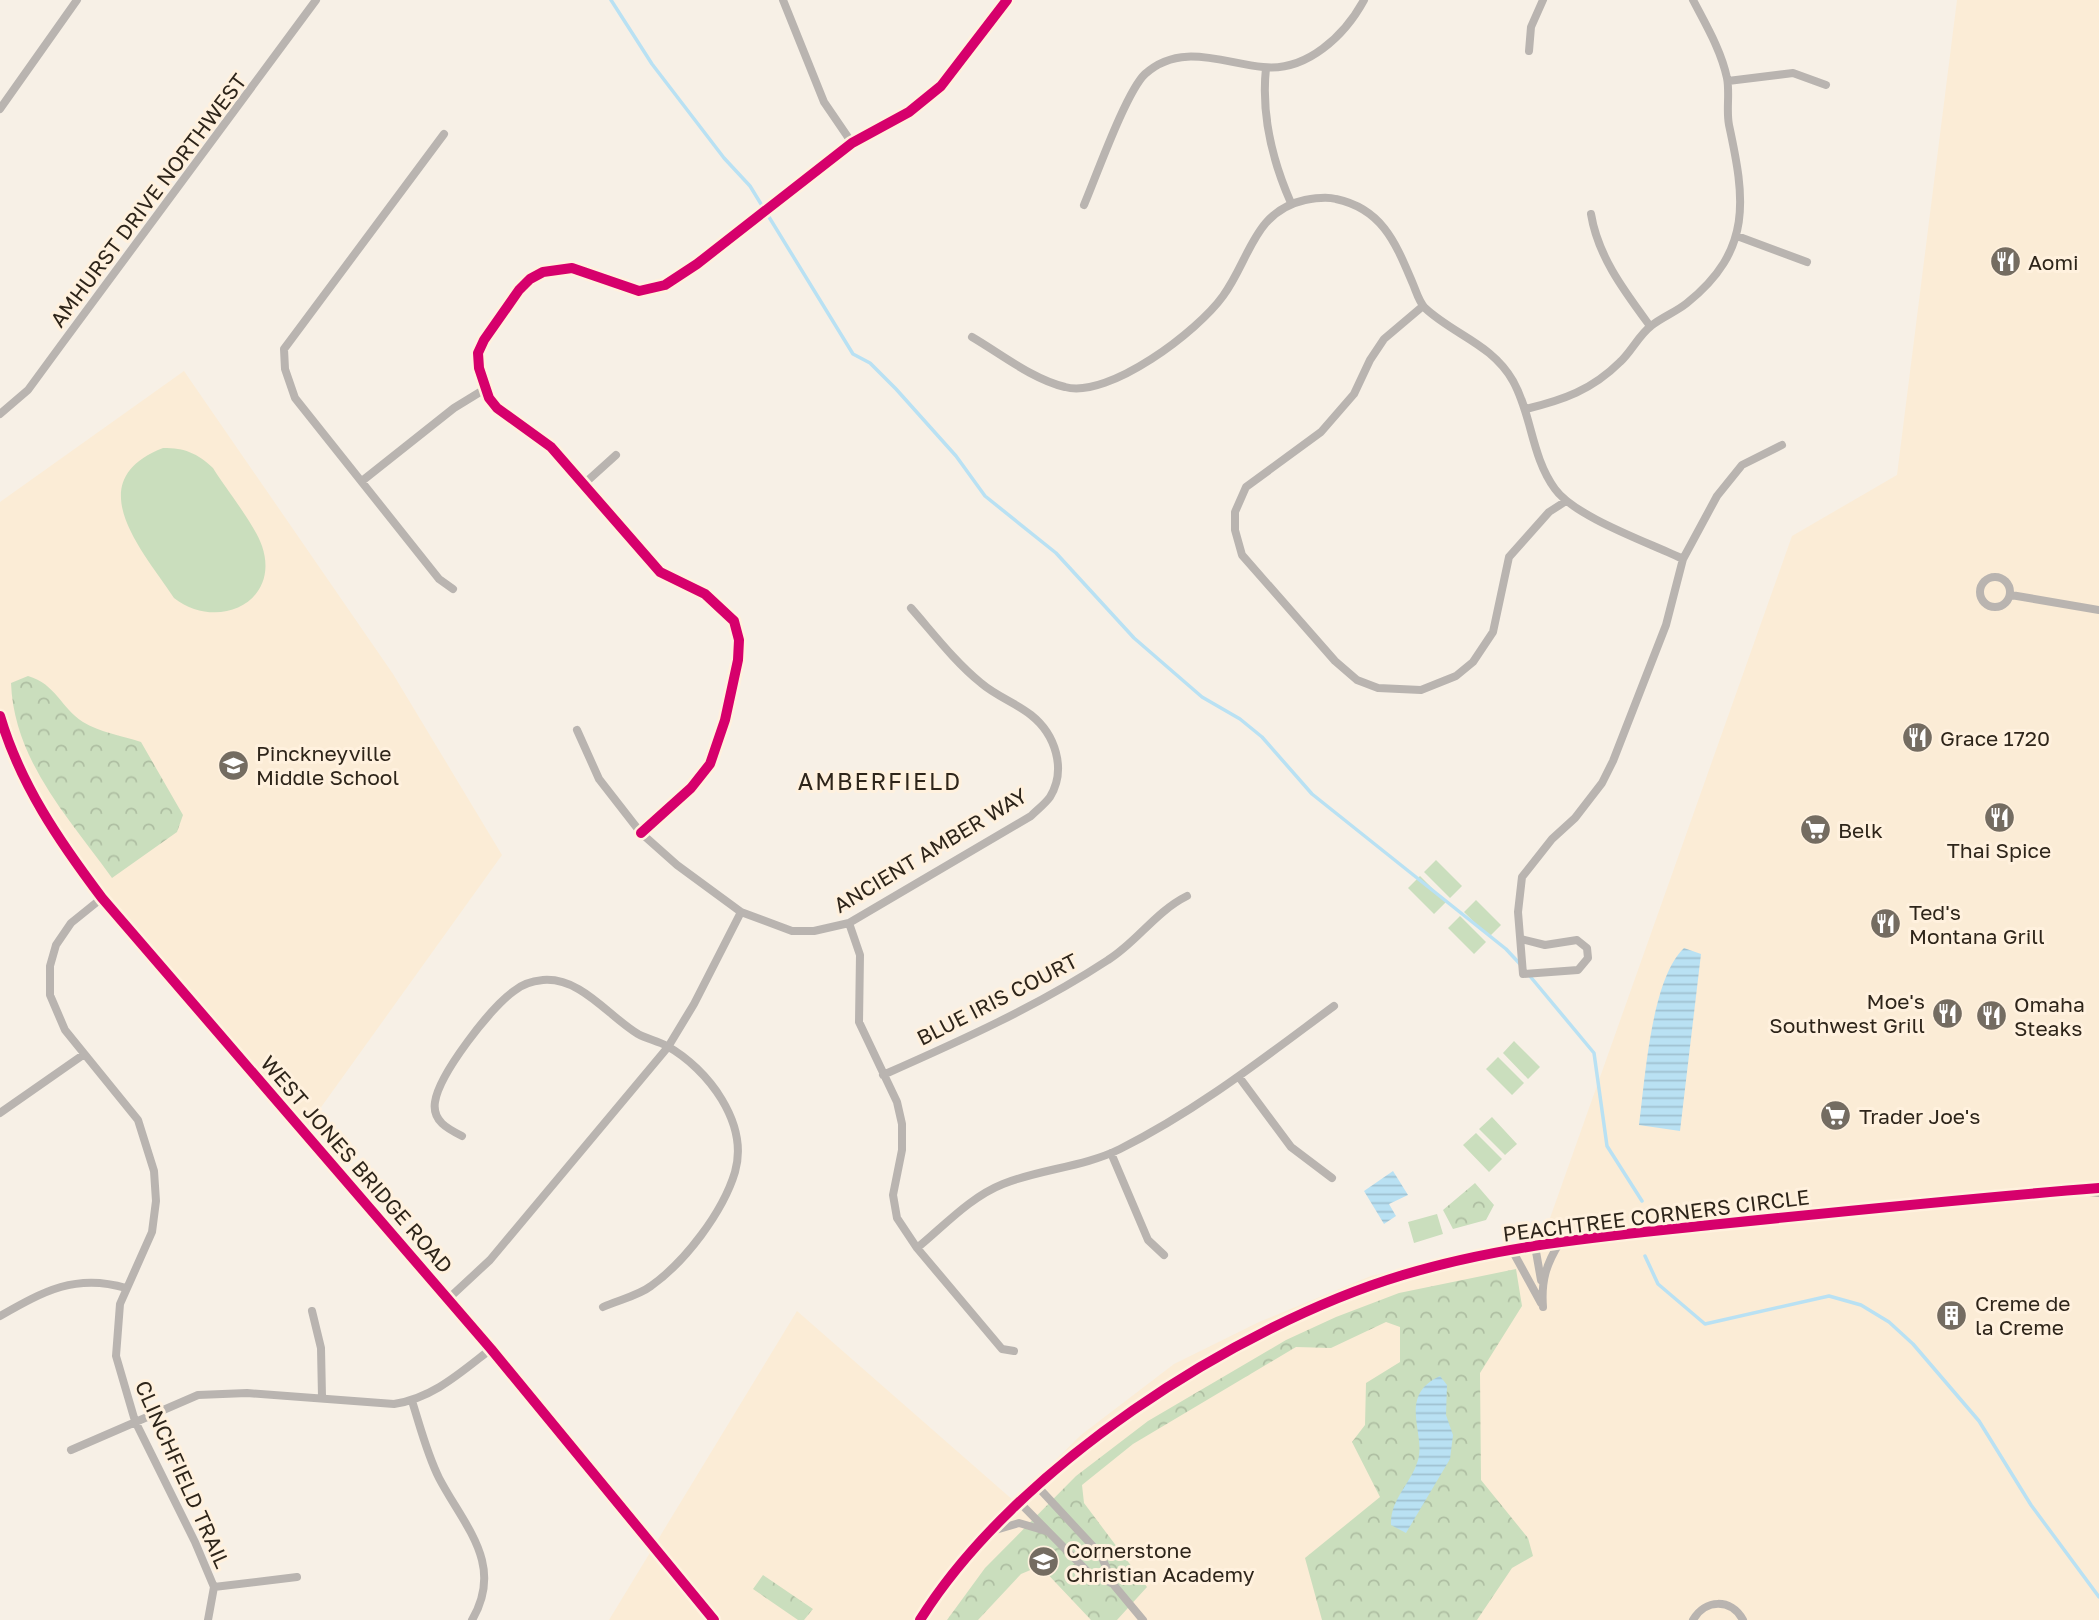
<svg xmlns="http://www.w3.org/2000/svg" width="2099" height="1620" viewBox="0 0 2099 1620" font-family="'Golos Text',sans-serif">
  <defs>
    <pattern id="forest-crowns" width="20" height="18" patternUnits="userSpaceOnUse" patternTransform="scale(1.75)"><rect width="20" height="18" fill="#cadebd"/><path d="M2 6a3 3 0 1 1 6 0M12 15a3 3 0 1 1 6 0" fill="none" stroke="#aebea2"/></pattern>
    <pattern id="water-rules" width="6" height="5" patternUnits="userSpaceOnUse" patternTransform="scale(1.75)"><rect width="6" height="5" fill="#b9e1f3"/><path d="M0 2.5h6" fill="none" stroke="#9fc1d0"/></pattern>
  </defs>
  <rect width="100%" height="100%" fill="#f7f0e6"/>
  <!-- built -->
  <path fill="#fbecd6" d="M1957,0H2099V1620H609L797,1311L1014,1501L1081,1435L1174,1364L1259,1322L1371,1276L1544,1235L1792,536L1897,475Z
    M184,371L393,674L502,855L304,1131L102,898L29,791L0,716V502Z"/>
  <!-- forest -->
  <path fill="url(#forest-crowns)" d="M28,676C56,684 61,708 83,722C99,732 123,736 141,742L183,815L177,832L112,878C69,818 14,761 11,683Z
    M1475,1183L1494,1205L1486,1220L1453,1229L1443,1210Z
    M1516,1269L1522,1306L1480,1373L1481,1480L1528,1538L1533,1556L1512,1568L1477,1620H1322L1305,1558L1380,1497L1352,1442L1365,1425L1366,1383L1400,1362V1327L1386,1322L1331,1348L1296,1347L1133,1444L1082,1485L1084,1503L1147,1587L1117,1620H1091L1040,1566L1021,1574L978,1620H947L985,1568L1076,1476L1148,1421L1286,1340L1336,1317L1399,1293Z
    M763,1575L813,1609L804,1620H798L753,1589Z"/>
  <!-- pitch -->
  <path fill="#cadebd" d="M163,448C185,448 197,453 213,468C226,489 255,525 262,546C281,602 218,632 174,598C143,551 78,481 163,448Z
    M1436,860L1462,886L1450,898L1424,872Z
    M1420,876L1446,902L1434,914L1408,888Z
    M1476,900L1501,925L1489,937L1464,912Z
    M1460,916L1486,942L1474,954L1448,928Z
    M1514,1041L1540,1067L1528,1079L1503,1053Z
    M1498,1057L1524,1083L1512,1095L1486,1069Z
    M1492,1117L1517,1144L1505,1155L1479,1129Z
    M1476,1133L1502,1159L1489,1172L1463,1145Z
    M1437,1214L1443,1234L1414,1243L1408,1222Z"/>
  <!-- water -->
  <path fill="url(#water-rules)" d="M1684,948L1701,954L1680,1131L1639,1125C1645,1080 1651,979 1684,948Z
    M1393,1171L1408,1195L1389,1204L1396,1216L1384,1224L1364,1191Z
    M1440,1376L1447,1385L1446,1415L1453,1435L1450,1459L1406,1533L1391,1525C1390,1499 1411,1484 1418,1460C1426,1433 1397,1396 1440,1376Z"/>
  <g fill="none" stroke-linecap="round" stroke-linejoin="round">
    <!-- stream -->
    <path stroke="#b9e1f3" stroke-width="3.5" d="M611,0L652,64L724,158L750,186L853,354L870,363L896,389L956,456L985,496L1056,553L1134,638L1202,697L1240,719L1262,737L1312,794L1506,949L1520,964
      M1529,975L1594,1053L1607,1146L1642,1201
      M1645,1256L1658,1284L1705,1324L1829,1296L1861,1305L1889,1322L1913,1344L1979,1421L2031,1505L2099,1597"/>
    <!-- minor -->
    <path stroke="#b9b4b0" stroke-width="8" d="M783,0L824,102L852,143
      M1529,51L1531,27L1543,0
      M1266,68C1261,115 1272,160 1291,203
      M1728,81L1793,73L1826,85
      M0,109L77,0
      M444,134L284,349L285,369L295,398L439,579L453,589
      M1084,205C1096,177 1126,92 1145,74C1180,42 1223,63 1263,67C1307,72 1345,35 1364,0
      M1591,214C1598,257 1625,292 1650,326
      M1737,236L1807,262
      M1423,306L1384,339L1370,360L1354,394L1321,432L1246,487L1235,512V530L1242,555L1335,661L1357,680L1378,688L1421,690L1456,676L1473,662L1493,632L1509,557L1549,512L1566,501
      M972,337C1001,354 1032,379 1065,387C1109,399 1198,331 1223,296C1250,259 1254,211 1305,200C1315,198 1326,196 1336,199C1383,209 1396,244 1413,284C1416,291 1419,302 1425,308C1454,335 1492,344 1513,381C1532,415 1531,456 1555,489C1575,517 1650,543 1683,559
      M1526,409C1563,400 1592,390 1620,362C1631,352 1639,335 1651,326C1662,317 1676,312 1687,303C1753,250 1745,199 1729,125C1726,110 1730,93 1727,78C1721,50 1706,25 1693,0
      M0,414L28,390L61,345L316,0
      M362,481L454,408L485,389
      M585,483L616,455
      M1980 592a15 15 0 1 1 30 0a15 15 0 1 1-30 0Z
      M2011,595L2099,610
      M577,730L599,779L641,833L677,865L741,912L792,931H814L849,923L1031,816C1037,810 1045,804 1050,797C1067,769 1055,734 1031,715C1016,703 996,696 981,683C955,662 933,633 911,608
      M641,833L691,788L710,764L725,720L738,660L739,640L734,621L705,594L660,572L551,447L497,408L489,398L479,368L478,353L484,340L519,290L530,279L543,272L572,268L639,291L665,285L697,264L852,143L909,112L941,86L1007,0
      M102,898L71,923L56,945L50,966V995L65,1030L138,1120L154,1171L156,1201L152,1232L120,1304L116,1356L135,1421L195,1542L214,1587L208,1620
      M849,923L860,955L859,1022L897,1102L902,1124V1150L893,1195L897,1218L917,1248L1002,1349L1014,1351
      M1521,939L1545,945L1577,940L1587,948L1588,958L1578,970L1523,974L1518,912L1522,877L1552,839L1575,818L1602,783L1613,761L1666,625L1683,559L1717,496L1742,465L1782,445
      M883,1075C960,1041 1038,1006 1108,960C1137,942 1155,912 1187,896
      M1239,1077L1291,1147L1332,1178
      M0,1113L83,1055
      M462,1136C448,1129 432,1121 435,1102C439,1074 491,1007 514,991C522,984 533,981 543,980C581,977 608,1016 638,1034C647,1039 658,1041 667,1046C708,1069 749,1123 735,1172C723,1212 685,1262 651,1286C638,1296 618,1300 603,1307
      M1111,1153L1148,1240L1164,1255
      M1535,1246L1541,1280
      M917,1248C943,1227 970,1197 1003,1184C1040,1169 1084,1167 1120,1149C1198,1110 1265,1057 1334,1006
      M1512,1250L1541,1303
      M448,1299L490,1260L668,1047L694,1004L741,912
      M1543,1307C1541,1281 1546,1264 1560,1242
      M312,1311L321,1348L322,1397
      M0,1316C44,1291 76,1273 126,1288
      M412,1401C420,1426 427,1454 439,1478C464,1526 505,1564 472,1620
      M71,1450L198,1395L247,1393L394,1404C433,1398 460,1373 491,1349
      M1037,1486L1101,1555L1113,1584L1143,1620
      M1020,1503L1088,1572L1113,1584
      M992,1531L1019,1523L1046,1531
      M214,1587L297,1577
      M1693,1620C1705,1599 1731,1598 1743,1620"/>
    <!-- tertiary -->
    <path stroke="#b9b4b0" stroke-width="10" d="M0,716C20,784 59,841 102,898L491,1349L714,1620
      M920,1620C1016,1467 1232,1329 1402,1275C1503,1243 1613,1235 1718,1224C1844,1211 1970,1198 2096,1189"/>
    <!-- trunk -->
    <path stroke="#bab2ac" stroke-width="14" d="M2090,1189L2099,1190"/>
    <defs>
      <path id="cycleway" d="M0,716C20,784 59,841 102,898L491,1349L714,1620
        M641,833L691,788L710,764L725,720L738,660L739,640L734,621L705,594L660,572L551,447L497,408L489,398L479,368L478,353L484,340L519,290L530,279L543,272L572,268L639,291L665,285L697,264L852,143L909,112L941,86L1007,0
        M920,1620C1014,1469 1234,1326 1403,1275C1506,1244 1614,1235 1720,1224C1846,1211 1973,1198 2099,1188"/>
    </defs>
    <!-- cycleway casing -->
    <use href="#cycleway" stroke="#fff1de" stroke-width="15"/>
    <!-- cycleway -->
    <use href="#cycleway" stroke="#d6006c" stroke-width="10"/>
  </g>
  <!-- icons -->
  <defs>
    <symbol id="restaurant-disc" viewBox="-11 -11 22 22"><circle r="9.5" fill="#746c61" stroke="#fff1de"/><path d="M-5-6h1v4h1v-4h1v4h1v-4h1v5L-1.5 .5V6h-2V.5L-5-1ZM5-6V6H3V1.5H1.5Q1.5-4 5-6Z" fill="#fff"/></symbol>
    <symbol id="school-disc" viewBox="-11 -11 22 22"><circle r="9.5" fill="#746c61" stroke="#fff1de"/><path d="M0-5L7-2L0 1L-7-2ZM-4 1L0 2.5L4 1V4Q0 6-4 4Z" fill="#fff"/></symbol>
    <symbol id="supermarket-disc" viewBox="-11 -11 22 22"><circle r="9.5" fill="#746c61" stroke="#fff1de"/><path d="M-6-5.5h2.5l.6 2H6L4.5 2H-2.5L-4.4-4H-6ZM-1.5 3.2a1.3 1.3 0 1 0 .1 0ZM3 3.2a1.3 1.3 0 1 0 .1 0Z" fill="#fff"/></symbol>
    <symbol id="building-disc" viewBox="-11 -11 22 22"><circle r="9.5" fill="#746c61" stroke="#fff1de"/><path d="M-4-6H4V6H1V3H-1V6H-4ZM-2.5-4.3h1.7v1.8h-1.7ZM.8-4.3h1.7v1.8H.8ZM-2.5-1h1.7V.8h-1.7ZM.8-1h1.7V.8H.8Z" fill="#fff"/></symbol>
  </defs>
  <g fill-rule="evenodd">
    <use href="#restaurant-disc" x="1988" y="244" width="35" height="35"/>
    <use href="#restaurant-disc" x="1900" y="720" width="35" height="35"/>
    <use href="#school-disc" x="216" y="748" width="35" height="35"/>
    <use href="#restaurant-disc" x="1982" y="800" width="35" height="35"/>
    <use href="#supermarket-disc" x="1798" y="812" width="35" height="35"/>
    <use href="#restaurant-disc" x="1868" y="906" width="35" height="35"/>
    <use href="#restaurant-disc" x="1930" y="996" width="35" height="35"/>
    <use href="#restaurant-disc" x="1974" y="998" width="35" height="35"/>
    <use href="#supermarket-disc" x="1818" y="1098" width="35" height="35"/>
    <use href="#building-disc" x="1934" y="1298" width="35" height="35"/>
    <use href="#school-disc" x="1026" y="1544" width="35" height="35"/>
  </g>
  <g text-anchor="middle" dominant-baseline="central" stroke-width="6" stroke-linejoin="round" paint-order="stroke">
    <!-- street labels -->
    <g font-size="21" fill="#2e251a" stroke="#fff1de">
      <text transform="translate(148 200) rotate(-53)">AMHURST DRIVE NORTHWEST</text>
      <text transform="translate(930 850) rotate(-31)">ANCIENT AMBER WAY</text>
      <text transform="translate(997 999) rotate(-27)">BLUE IRIS COURT</text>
      <text transform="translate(357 1164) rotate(49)">WEST JONES BRIDGE ROAD</text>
      <text transform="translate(1656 1215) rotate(-7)">PEACHTREE CORNERS CIRCLE</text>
      <text transform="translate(183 1474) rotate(66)">CLINCHFIELD TRAIL</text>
    </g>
    <!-- poi labels -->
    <g font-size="21" fill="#2e251a" stroke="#fff1de" text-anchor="start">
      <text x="2028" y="262">Aomi</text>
      <text x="1940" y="738">Grace 1720</text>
      <text x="256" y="753">Pinckneyville<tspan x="256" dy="24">Middle School</tspan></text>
      <text x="1838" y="830">Belk</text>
      <text x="1999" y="850" text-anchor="middle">Thai Spice</text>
      <text x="1909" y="912">Ted's<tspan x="1909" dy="24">Montana Grill</tspan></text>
      <text x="1925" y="1001" text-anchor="end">Moe's<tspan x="1925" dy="24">Southwest Grill</tspan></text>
      <text x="2014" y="1004">Omaha<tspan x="2014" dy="24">Steaks</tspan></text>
      <text x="1859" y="1116">Trader Joe's</text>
      <text x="1975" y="1303">Creme de<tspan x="1975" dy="24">la Creme</tspan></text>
      <text x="1066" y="1550">Cornerstone<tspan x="1066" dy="24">Christian Academy</tspan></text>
    </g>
    <!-- neighbourhood labels -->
    <g font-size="23" letter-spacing="2" fill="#2e251a" stroke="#fff1de">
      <text x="880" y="781">AMBERFIELD</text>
    </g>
  </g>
</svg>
